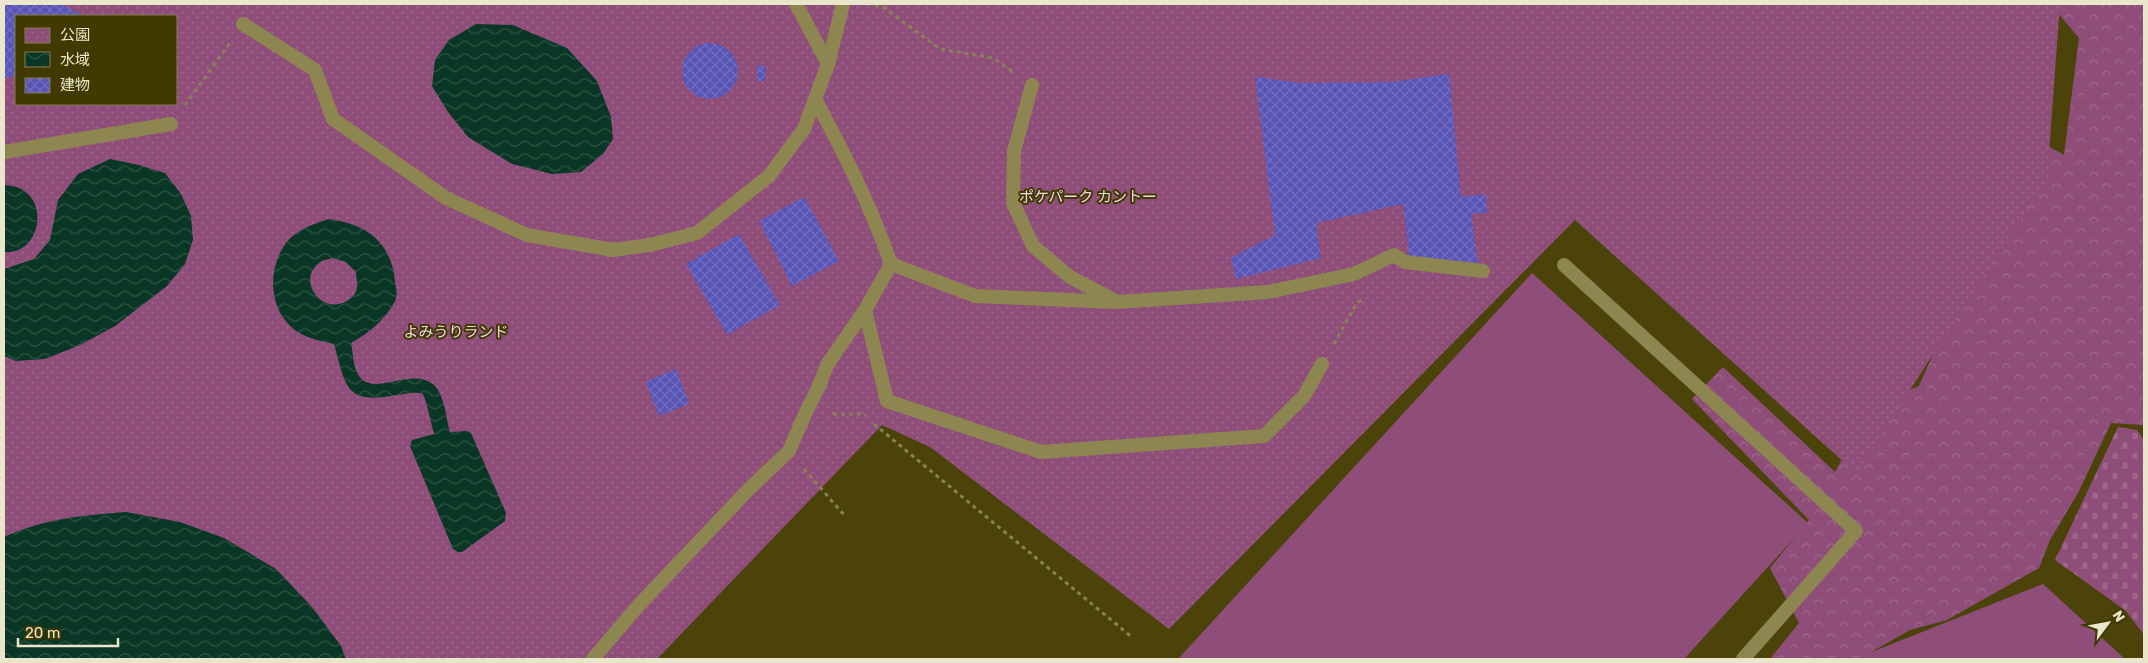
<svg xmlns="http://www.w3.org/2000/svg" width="2148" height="663" viewBox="0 0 2148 663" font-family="Rubik,'Noto Sans JP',sans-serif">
  <defs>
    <pattern id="forest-crowns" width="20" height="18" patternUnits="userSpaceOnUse" patternTransform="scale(1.25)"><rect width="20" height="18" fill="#8f4e79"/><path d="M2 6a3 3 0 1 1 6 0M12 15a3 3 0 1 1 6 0" fill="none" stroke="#9f688b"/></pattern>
    <pattern id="cemetery-stones" width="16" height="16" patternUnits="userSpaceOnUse" patternTransform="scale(1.25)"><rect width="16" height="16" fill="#8f4e79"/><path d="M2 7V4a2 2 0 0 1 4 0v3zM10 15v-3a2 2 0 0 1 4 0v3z" fill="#9f688b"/></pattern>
    <pattern id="park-dots" width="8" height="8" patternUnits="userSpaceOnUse" patternTransform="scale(1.25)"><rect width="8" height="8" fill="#8f4e79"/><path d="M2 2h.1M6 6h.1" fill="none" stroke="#9f688b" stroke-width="1.8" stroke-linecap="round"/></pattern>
    <pattern id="water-waves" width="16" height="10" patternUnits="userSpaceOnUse" patternTransform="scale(1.25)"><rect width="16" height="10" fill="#0a3725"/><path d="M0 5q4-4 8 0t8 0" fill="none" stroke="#2e5443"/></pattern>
    <pattern id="building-cross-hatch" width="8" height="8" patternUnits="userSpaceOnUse" patternTransform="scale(1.25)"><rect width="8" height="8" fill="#5955b6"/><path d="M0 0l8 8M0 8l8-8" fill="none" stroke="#716dbf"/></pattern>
  </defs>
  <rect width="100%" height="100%" fill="#4b430a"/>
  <!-- forest -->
  <path fill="url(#forest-crowns)" d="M2050,4H2144V427L2142,425L2111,423L2078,493L2050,540L2039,568L1947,620L1910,630L1859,659H1770L1799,623L1770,568L1809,520L1692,399L1723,367L1835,472L1871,407L1919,386L2030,136L2064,155L2079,38Z"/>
  <!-- cemetery -->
  <path fill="url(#cemetery-stones)" d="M2118,427L2137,430L2144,440V635L2126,611L2055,560Z"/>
  <!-- park -->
  <path fill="url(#park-dots)" fill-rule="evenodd" d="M4,4H2060L2047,179L1856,473L1575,220L1169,629L930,447L882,425L657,659H4ZM16,16H176V104H16Z"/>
  <!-- garden -->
  <path fill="#8f4e79" d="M1532,273L1808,523L1684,659H1178Z
    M2043,584L2125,659H1854Z"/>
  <!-- water -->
  <path fill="url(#water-waves)" fill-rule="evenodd" d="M476,24L513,25L567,48L597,81L611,117L613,139L603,154L581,172L552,174L512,164L468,137L448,112L432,86L435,60L449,40Z
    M110,159L139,165L165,173L181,194L191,216L193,240L185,264L167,286L115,326L80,345L45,359L16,361L4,356V269L34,259L50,240L58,200L78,174Z
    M4,185C53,186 44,256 4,252Z
    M329,219C366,224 392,242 395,282C396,287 398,296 395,301C386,319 369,333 351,343C353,352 353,362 356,370C368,403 411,364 434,385C445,396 446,418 450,432L466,431L471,433L506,513L505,521L462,552H458L453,549L410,446L412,440L434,434L426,402L423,394C414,391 406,394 396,395C345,405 346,387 334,344C321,341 309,339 298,332C270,314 266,273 284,246C293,231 313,224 329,219ZM333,258L346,262L356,272C356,277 358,283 357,288C356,294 351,299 345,302C320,314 297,279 319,263C322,260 329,259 333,258Z
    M126,512L180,522L224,538L276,569L312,607L341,646L346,659H4V537C43,519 84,515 126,512Z"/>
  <!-- building -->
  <path fill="url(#building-cross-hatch)" d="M4,4H61L84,16H16V76L4,78Z
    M682 71a28 28 0 1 1 56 0a28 28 0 1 1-56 0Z
    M757,66H766L765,81H757Z
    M1449,74L1461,197L1486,194L1487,213L1471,214L1478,263L1409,256L1403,204L1316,223L1321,258L1236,279L1231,258L1275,235L1255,77L1303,83L1392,82Z
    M804,197L839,261L792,286L759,221Z
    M739,234L780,305L727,335L686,264Z
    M676,369L689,404L659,416L646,382Z"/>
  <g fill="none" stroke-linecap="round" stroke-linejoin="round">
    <!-- path -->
    <path stroke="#888254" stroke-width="3" stroke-dasharray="4 4" stroke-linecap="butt" d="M867,4L883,7L940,49L993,58L1013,72
      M185,105L230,43
      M1334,344L1356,304L1364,298
      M833,414H863L866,416
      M874,424L1133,638
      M804,469L845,516"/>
    <!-- service -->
    <path stroke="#8d8651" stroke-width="14" d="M243,24L315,70L333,119L446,198L527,235L613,250L650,245L697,233L769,176L804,129L828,64L843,4
      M1564,265L1856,531L1743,659
      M593,659L637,607L749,489L789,451L805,414L820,384"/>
    <!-- pedestrian -->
    <path stroke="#8d8651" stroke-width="14" d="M796,4L828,64
      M1032,85L1014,151L1013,203L1033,246L1070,277L1114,300
      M815,99C844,153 871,206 891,264L865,310L827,365L820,384
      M4,152L171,124
      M891,264L975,296L1116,302L1268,292L1354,274L1394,255L1405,262L1483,271
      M865,310L887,401L1041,452L1264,436L1304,396L1322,364"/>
  </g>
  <g text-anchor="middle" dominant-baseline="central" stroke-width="4" stroke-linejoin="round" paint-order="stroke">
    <!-- park labels -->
    <g font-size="15" fill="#f0d6e5" stroke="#403900">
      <text x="1088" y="197">ポケパーク カントー</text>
      <text x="456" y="332">よみうりランド</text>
    </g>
  </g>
  <!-- border -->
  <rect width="2148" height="663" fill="none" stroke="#eae6cb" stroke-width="10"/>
  <!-- legend -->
  <rect x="15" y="15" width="162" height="90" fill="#403900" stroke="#847e51"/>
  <rect x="25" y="28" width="25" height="15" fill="url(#park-dots)" stroke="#847e51"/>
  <text x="60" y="40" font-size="15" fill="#eae6cb">公園</text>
  <rect x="25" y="52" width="25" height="15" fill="url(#water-waves)" stroke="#847e51"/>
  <text x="60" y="65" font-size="15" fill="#eae6cb">水域</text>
  <rect x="25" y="78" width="25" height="15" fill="url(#building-cross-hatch)" stroke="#847e51"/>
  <text x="60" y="90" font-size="15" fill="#eae6cb">建物</text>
  <!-- north arrow -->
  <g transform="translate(2108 623) rotate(58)" stroke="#403900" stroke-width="4" paint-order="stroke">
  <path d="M0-4L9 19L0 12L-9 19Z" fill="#eae6cb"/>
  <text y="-8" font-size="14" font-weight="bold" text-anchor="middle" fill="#eae6cb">N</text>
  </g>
  <!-- scale -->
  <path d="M18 638v8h100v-8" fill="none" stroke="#eae6cb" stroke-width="2.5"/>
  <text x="25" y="638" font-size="15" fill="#eae6cb" stroke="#403900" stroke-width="4" paint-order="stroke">20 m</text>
</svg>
